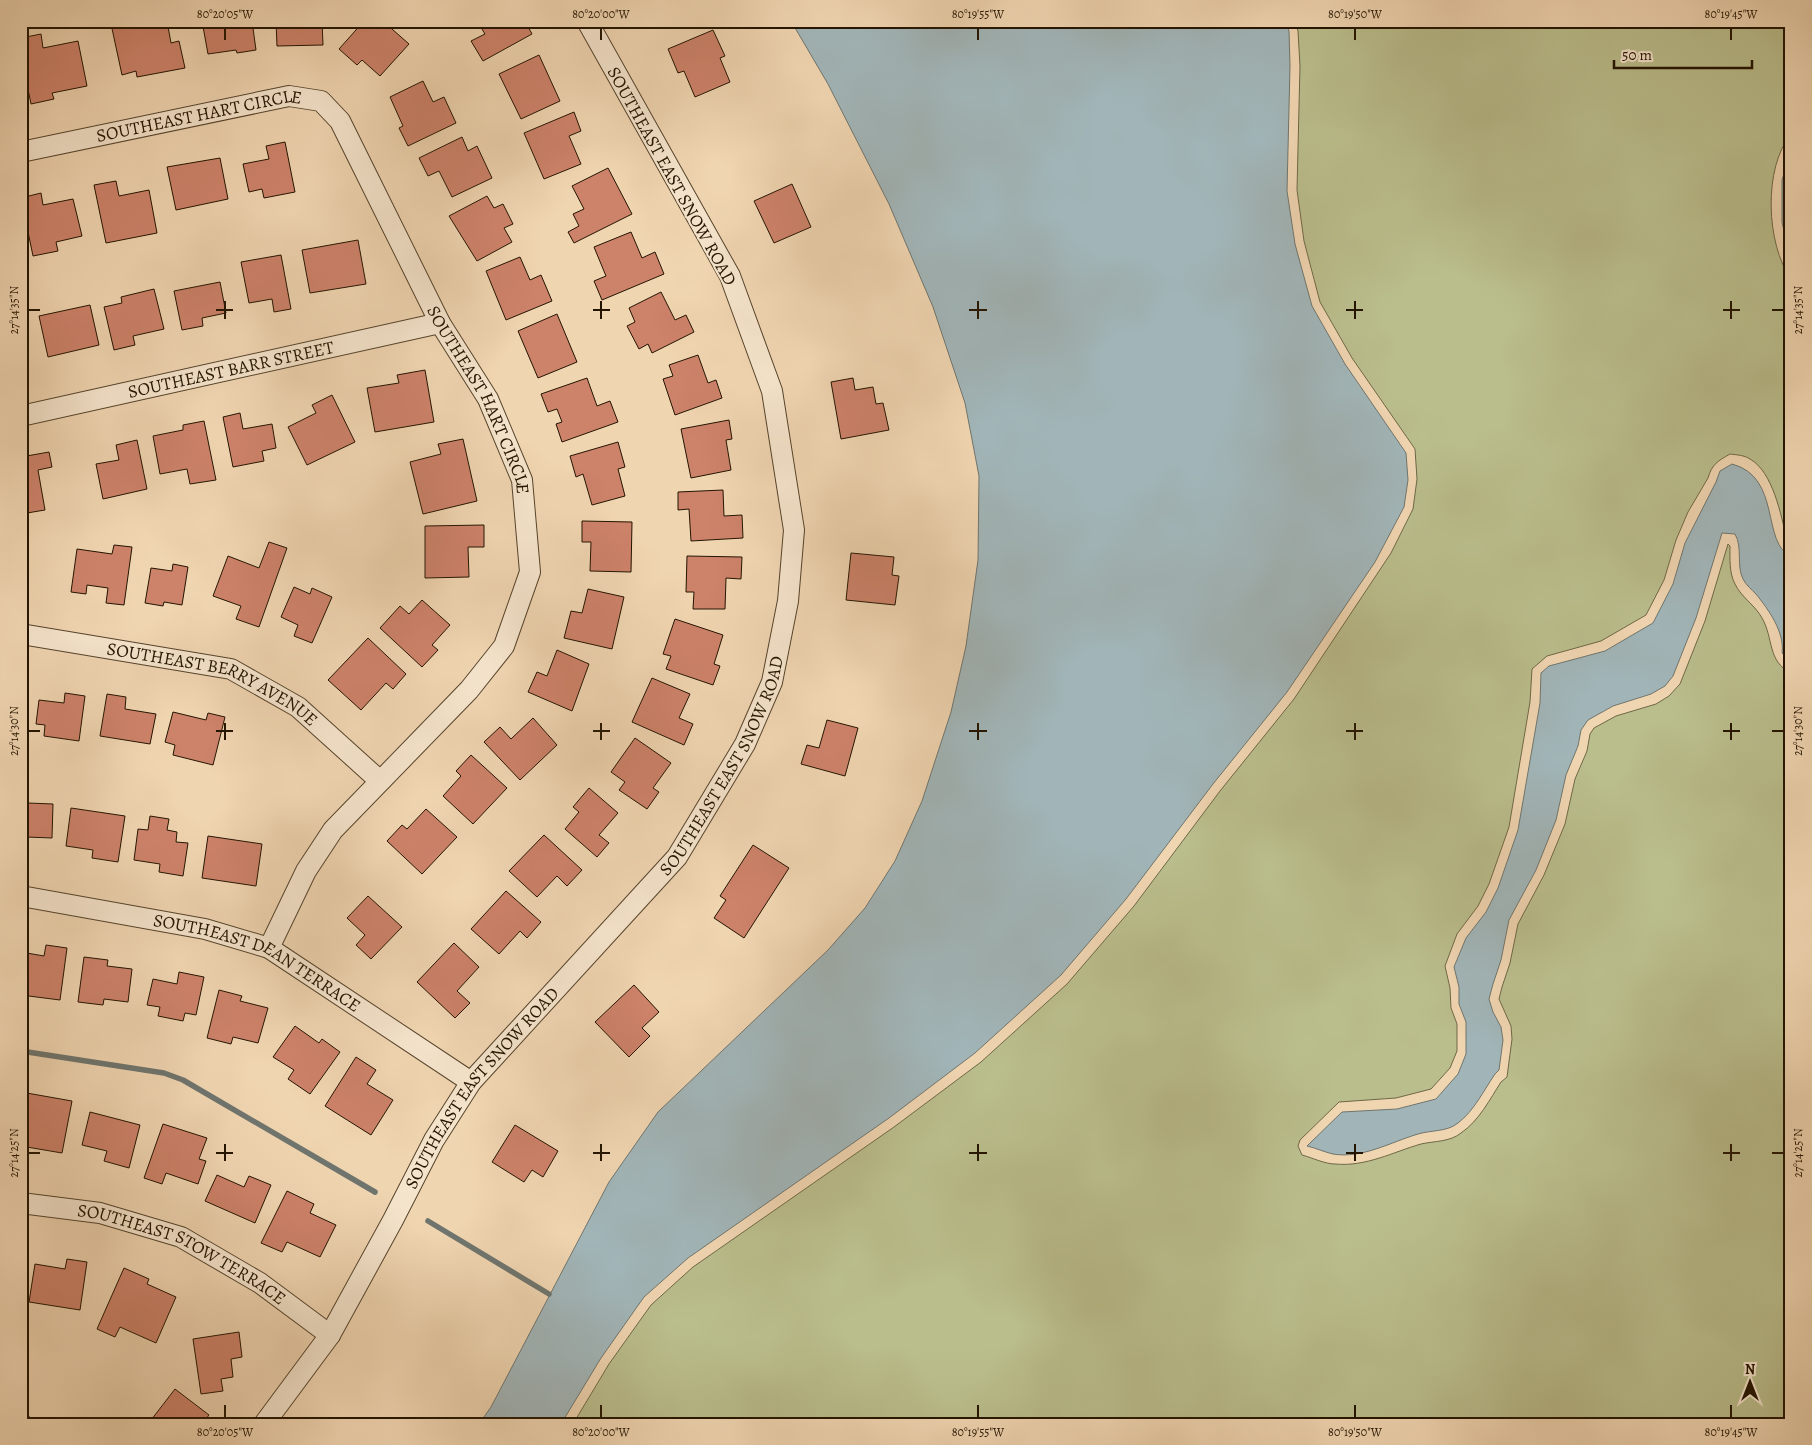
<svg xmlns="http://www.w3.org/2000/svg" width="1812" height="1445" viewBox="0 0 1812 1445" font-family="Alegreya,serif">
  <rect width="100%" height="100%" fill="#f0d5b1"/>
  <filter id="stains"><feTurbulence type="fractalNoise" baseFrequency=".004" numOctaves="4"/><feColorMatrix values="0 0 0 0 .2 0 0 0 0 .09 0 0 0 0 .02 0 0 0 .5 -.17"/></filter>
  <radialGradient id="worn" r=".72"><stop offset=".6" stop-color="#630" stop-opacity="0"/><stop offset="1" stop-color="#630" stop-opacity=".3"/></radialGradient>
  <!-- green -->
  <path fill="#babd8c" stroke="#6e6846" d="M1295,21H1769L1776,28L1791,29V134C1763,168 1766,244 1791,279V545L1787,540C1781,515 1773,472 1750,459C1744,455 1737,455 1730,454C1718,461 1712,464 1708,478L1688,512L1676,540L1664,580L1646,615L1601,641L1547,656L1532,669L1530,702L1509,827L1489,884L1478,906L1457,934L1445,966L1450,988L1451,1008L1457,1024V1051L1450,1068L1431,1089L1396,1098L1339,1102L1300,1140L1298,1146L1302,1155C1313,1158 1325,1164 1335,1164C1366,1167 1393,1152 1421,1144C1434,1141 1450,1142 1461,1133C1479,1121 1490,1099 1501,1082L1507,1077L1512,1039L1511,1026L1499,999L1502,987L1510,963L1518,924L1544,875L1565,824L1575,779L1587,751L1590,734L1594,728L1616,716L1656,704L1669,696L1680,684L1705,621L1728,544L1730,546C1730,558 1729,573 1735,584C1741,597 1755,605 1762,618C1774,639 1767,661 1791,673V1424H573L609,1364L651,1305L693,1267L894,1127L981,1062L1067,984L1134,906L1220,791L1294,699L1391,553L1413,509L1417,479L1415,449L1352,358L1320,302L1304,241L1297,190L1300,66L1298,31Z"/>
  <!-- water -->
  <path fill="#a1b5b8" stroke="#6f756e" d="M791,21H1285L1289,31L1290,66L1287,191L1295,244L1312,306L1345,364L1406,453L1408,480L1404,507L1394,526L1375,562L1287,692L1213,784L1126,899L1061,975L975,1053L889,1118L688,1258L644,1297L601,1358L561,1424H479L491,1407L609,1182L658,1112L828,950L865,908L895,861L922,801L951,712L966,646L978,560L979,476L965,403L933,307L889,204L828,84Z
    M1791,151V262L1782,222V180Z
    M1732,464C1782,477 1761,544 1791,556V662L1782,653C1785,632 1768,609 1756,594C1752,590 1746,585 1743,579C1736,565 1743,548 1735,534L1722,533L1696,618L1673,676L1665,686L1651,694L1613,706L1588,720L1581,730L1578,746L1566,775L1556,820L1536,870L1509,920L1501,960L1493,984L1489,999L1493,1012L1501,1027L1503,1040L1499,1070L1495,1074C1484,1090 1474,1111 1458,1123C1447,1132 1431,1130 1418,1134C1391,1142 1362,1159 1333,1154C1324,1152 1316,1148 1307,1146L1342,1112L1397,1109L1436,1099L1458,1074L1466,1054V1022L1459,1004V987L1454,967L1466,938L1486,912L1498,888L1518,830L1540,703L1541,673L1549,666L1605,651L1653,623L1673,584L1685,543L1716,482L1720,471Z"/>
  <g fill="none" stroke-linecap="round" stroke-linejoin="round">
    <!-- stream -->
    <path stroke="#6f756e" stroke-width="5.5" d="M21,1051L164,1073L183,1080L375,1192
      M428,1221L549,1294"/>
  </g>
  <!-- building -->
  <path fill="#cd826a" stroke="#231400" d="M125,21H167L171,43L179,41L185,68L137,77L136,71L122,75L111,24Z
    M202,21H252L256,50L237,53L236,50L208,54Z
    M276,21H322L323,45L277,46Z
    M364,21H369L378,29L384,22L409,44L380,76L362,60L357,65L339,49Z
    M477,21H525L532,34L483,61L471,41L485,34Z
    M713,30L725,56L720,58L730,82L695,97L684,71L678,73L668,49Z
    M41,34L43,48L78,41L87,86L52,93L54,99L31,104L21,55V38Z
    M539,55L560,101L521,119L499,74Z
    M423,81L433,102L444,97L456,123L408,146L399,128L403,126L390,97Z
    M574,112L581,131L569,136L581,164L544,179L524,133Z
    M462,137L468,151L477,146L492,178L452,197L439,171L428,176L419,158Z
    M285,142L295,192L264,198L262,189L249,192L243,164L269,159L266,146Z
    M220,158L228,199L176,210L167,167Z
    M608,168L632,214L574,243L568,232L579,226L573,214L584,209L572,186Z
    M116,181L119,196L149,190L157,233L106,243L94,185Z
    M792,184L811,227L774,243L754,201Z
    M41,193L43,205L73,199L82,236L56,242L58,251L33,256L21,198Z
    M487,196L494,208L503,204L513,224L504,228L512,242L477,261L449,216Z
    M631,232L642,258L655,252L664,274L602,300L594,281L606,276L594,247Z
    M358,240L366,284L310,293L302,250Z
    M281,255L291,309L274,312L272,299L249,303L241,262Z
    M520,257L530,280L541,275L552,301L506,320L486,271Z
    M220,282L226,313L202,318L203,326L182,330L174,291Z
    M154,289L164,329L133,336L135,345L114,350L104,307L122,303L121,297Z
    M661,292L675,320L686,315L694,332L652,353L648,344L639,349L627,326L635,322L629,308Z
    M90,305L99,345L48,357L39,316Z
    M557,314L577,362L538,378L518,331Z
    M698,355L708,383L716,380L722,398L675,415L663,379L673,376L669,365Z
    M425,370L434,422L375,432L367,388L399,383L397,375Z
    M587,378L597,406L610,401L618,422L562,442L556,424L562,422L557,409L548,412L541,394Z
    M853,378L855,390L873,387L876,404L883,403L889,430L841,439L831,382Z
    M332,395L355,442L307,465L288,427L316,413L312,405Z
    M240,413L243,429L272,424L276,448L262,451L264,461L233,467L223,417Z
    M729,420L732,439L726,440L731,470L691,478L681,429Z
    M204,421L216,480L190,484L187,469L160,474L153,436L183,430V425Z
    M463,439L477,501L423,514L410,462L441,454L438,444Z
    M137,440L147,489L103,499L96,464L119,460L116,445Z
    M618,442L625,467L618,469L625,496L592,505L583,474L576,477L570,456Z
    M49,452L52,467L38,470L45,510L21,514V457Z
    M723,490L724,516L742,515L743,538L691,541L689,509L678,510V492Z
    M582,521L632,522L631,572L590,571L591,542H582Z
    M484,525V547H468L469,577L425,578V526Z
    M269,542L287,548L259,627L236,619L241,606L213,596L228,556L259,568Z
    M114,545L132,547L124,605L106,603L108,588L87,585L86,594L71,592L77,549L112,554Z
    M851,553L894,557L892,575L899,576L895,605L846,600Z
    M687,556L742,557L741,579L726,578L725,609H693L694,592H686Z
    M173,564L188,567L182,605L164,602L163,606L145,603L151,568L172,571Z
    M294,587L310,594L312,588L332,597L312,643L294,636L298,625L281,617Z
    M588,589L624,597L612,649L564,638L571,611L582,613Z
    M422,600L450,625L432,645L438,650L422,667L380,628L400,606L409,614Z
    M675,619L723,635L714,664L720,666L713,685L666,669L671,656L663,654Z
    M368,638L406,674L393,689L386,683L361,710L328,680Z
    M557,650L589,664L572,711L528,692L537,672L547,676Z
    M652,678L690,694L679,718L693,724L684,745L632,722Z
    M65,693L85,696L79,741L44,736L45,725L36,724L39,700L64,703Z
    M107,694L126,697L125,709L156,714L150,744L100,736Z
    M173,712L206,720L208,713L225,717L213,765L173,755L175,745L165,742Z
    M533,718L557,745L520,780L484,742L500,727L511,739Z
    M827,720L858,728L845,776L801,764L807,745L819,748Z
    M635,738L671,763L653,788L659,792L647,809L619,790L625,782L611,772Z
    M471,755L507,788L473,824L443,796L461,776L456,771Z
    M589,788L618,813L599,835L609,843L597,857L565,829L579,812L573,807Z
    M21,793H28V803L53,804L52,838L26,837V846H21Z
    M71,808L125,816L118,862L92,858L93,850L66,846Z
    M426,809L457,837L422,874L387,841L402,825L407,829Z
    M150,816L169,819L167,830L177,832L176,842L188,843L183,876L159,872L160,864L134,860L138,829L148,830Z
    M544,835L582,870L567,886L557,876L537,897L509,871Z
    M208,836L262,844L256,886L202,878Z
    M753,845L789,868L744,938L714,918L726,900L720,896Z
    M506,891L541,922L527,938L520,931L499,954L471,929Z
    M368,896L402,927L371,959L356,945L365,935L347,918Z
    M454,943L479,967L457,991L470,1003L455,1018L417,982Z
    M46,945L67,948L60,1000L21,995V952L44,956Z
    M84,957L108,960L107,966L132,969L128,1002L104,999L103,1005L78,1002Z
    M179,972L204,977L196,1015L185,1013L183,1021L158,1016L160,1007L147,1005L153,979L177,984Z
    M634,985L659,1012L642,1028L650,1036L629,1057L595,1022Z
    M219,990L242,996L240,1001L268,1008L258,1043L233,1037L231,1044L207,1038Z
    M295,1026L319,1043L322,1039L340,1052L310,1094L288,1079L294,1070L273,1057Z
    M356,1057L376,1070L367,1084L393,1100L371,1135L325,1106Z
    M21,1092L72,1101L62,1153L21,1146Z
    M90,1112L140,1125L129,1168L104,1161L107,1151L82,1145Z
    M163,1124L207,1138L199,1159L206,1161L198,1184L166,1173L162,1184L144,1178Z
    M515,1125L558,1151L543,1177L532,1170L524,1182L492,1162Z
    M217,1175L244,1187L249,1176L271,1185L255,1223L205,1201Z
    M287,1191L314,1204L310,1213L336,1225L320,1257L287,1242L282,1252L261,1243Z
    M67,1259L87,1262L80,1310L29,1302L35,1264L65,1269Z
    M124,1268L149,1279L147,1284L176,1297L156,1343L120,1327L115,1337L97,1329Z
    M239,1332L242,1357L231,1359L233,1377L221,1379L223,1391L201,1394L193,1339Z
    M175,1389L209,1415L202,1424H148Z
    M21,1409L37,1424H21Z"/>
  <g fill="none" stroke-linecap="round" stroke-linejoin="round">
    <defs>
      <g id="minor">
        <path id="s1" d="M21,152L289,96L321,101L340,121L440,323L488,399L522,480L530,572L504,646L469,690L333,830L306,871L269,948"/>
        <path id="s2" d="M21,416L440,323"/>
        <path id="s3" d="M21,634L231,669L298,707L380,781"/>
        <path id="s4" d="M21,896L205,929L269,948L471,1082"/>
        <path id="s5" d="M21,1203L100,1213L181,1237L260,1283L330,1335"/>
        <path id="s6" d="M264,1424L330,1335L393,1220L434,1140L471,1082L677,857L745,744L772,682L788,601L794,530L772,391L730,276L587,21"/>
      </g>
    </defs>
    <!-- minor casing -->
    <use href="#minor" stroke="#56442c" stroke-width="22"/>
    <!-- minor -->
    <use href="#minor" stroke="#f5e4cc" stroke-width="20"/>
  </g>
  <!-- ticks -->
  <path fill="none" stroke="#231400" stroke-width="2" d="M225,28V40M601,28V40M978,28V40M1355,28V40M1731,28V40M225,301V319M601,301V319M978,301V319M1355,301V319M1731,301V319M28,310H40M216,310H233M593,310H610M969,310H987M1346,310H1363M1723,310H1740M1772,310H1784M225,723V740M601,723V740M978,723V740M1355,723V740M1731,723V740M28,731H40M216,731H233M593,731H610M969,731H987M1346,731H1363M1723,731H1740M1772,731H1784M225,1144V1161M601,1144V1161M978,1144V1161M1355,1144V1161M1731,1144V1161M28,1153H40M216,1153H233M593,1153H610M969,1153H987M1346,1153H1363M1723,1153H1740M1772,1153H1784M225,1405V1418M601,1405V1418M978,1405V1418M1355,1405V1418M1731,1405V1418"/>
  <g text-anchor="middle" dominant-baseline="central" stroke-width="4" stroke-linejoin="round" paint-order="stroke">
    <!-- street labels -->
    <g font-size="18" fill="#231400" stroke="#f5e4cc">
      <text stroke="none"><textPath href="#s1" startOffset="182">SOUTHEAST HART CIRCLE</textPath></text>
      <text transform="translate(672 176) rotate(61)">SOUTHEAST EAST SNOW ROAD</text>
      <text stroke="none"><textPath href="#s2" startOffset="215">SOUTHEAST BARR STREET</textPath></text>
      <text stroke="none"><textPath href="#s1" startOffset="646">SOUTHEAST HART CIRCLE</textPath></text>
      <text stroke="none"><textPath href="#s3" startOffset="200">SOUTHEAST BERRY AVENUE</textPath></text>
      <text stroke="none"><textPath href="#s6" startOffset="808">SOUTHEAST EAST SNOW ROAD</textPath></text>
      <text stroke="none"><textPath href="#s4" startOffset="248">SOUTHEAST DEAN TERRACE</textPath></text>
      <text stroke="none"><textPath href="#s6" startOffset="402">SOUTHEAST EAST SNOW ROAD</textPath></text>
      <text stroke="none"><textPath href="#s5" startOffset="171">SOUTHEAST STOW TERRACE</textPath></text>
    </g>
  </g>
  <!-- margin -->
  <rect width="1812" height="1445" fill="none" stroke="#f0d5b1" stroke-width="55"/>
  <!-- north arrow -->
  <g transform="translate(1750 1382)" stroke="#f5e4cc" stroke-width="4" paint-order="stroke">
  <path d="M0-4L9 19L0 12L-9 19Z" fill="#231400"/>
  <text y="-8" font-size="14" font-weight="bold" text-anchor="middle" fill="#231400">N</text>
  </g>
  <!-- scale -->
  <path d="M1614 60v8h138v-8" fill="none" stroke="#231400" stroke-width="2.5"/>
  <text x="1622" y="60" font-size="15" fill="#231400" stroke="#f5e4cc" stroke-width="4" paint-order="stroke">50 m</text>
  <rect x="28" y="28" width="1756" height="1390" fill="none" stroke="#231400" stroke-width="2"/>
  <g font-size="12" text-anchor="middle" fill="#231400">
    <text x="225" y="18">80°20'05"W</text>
    <text x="601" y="18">80°20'00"W</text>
    <text x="978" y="18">80°19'55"W</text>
    <text x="1355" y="18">80°19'50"W</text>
    <text x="1731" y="18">80°19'45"W</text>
    <text transform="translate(14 310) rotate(-90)" y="4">27°14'35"N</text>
    <text transform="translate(1798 310) rotate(-90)" y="4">27°14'35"N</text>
    <text transform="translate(14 731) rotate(-90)" y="4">27°14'30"N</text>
    <text transform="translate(1798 731) rotate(-90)" y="4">27°14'30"N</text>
    <text transform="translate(14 1153) rotate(-90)" y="4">27°14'25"N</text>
    <text transform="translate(1798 1153) rotate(-90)" y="4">27°14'25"N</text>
    <text x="225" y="1436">80°20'05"W</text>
    <text x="601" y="1436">80°20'00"W</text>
    <text x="978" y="1436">80°19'55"W</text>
    <text x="1355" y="1436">80°19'50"W</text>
    <text x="1731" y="1436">80°19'45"W</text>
  </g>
  <rect width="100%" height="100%" filter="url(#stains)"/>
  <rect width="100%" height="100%" fill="url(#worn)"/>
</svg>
